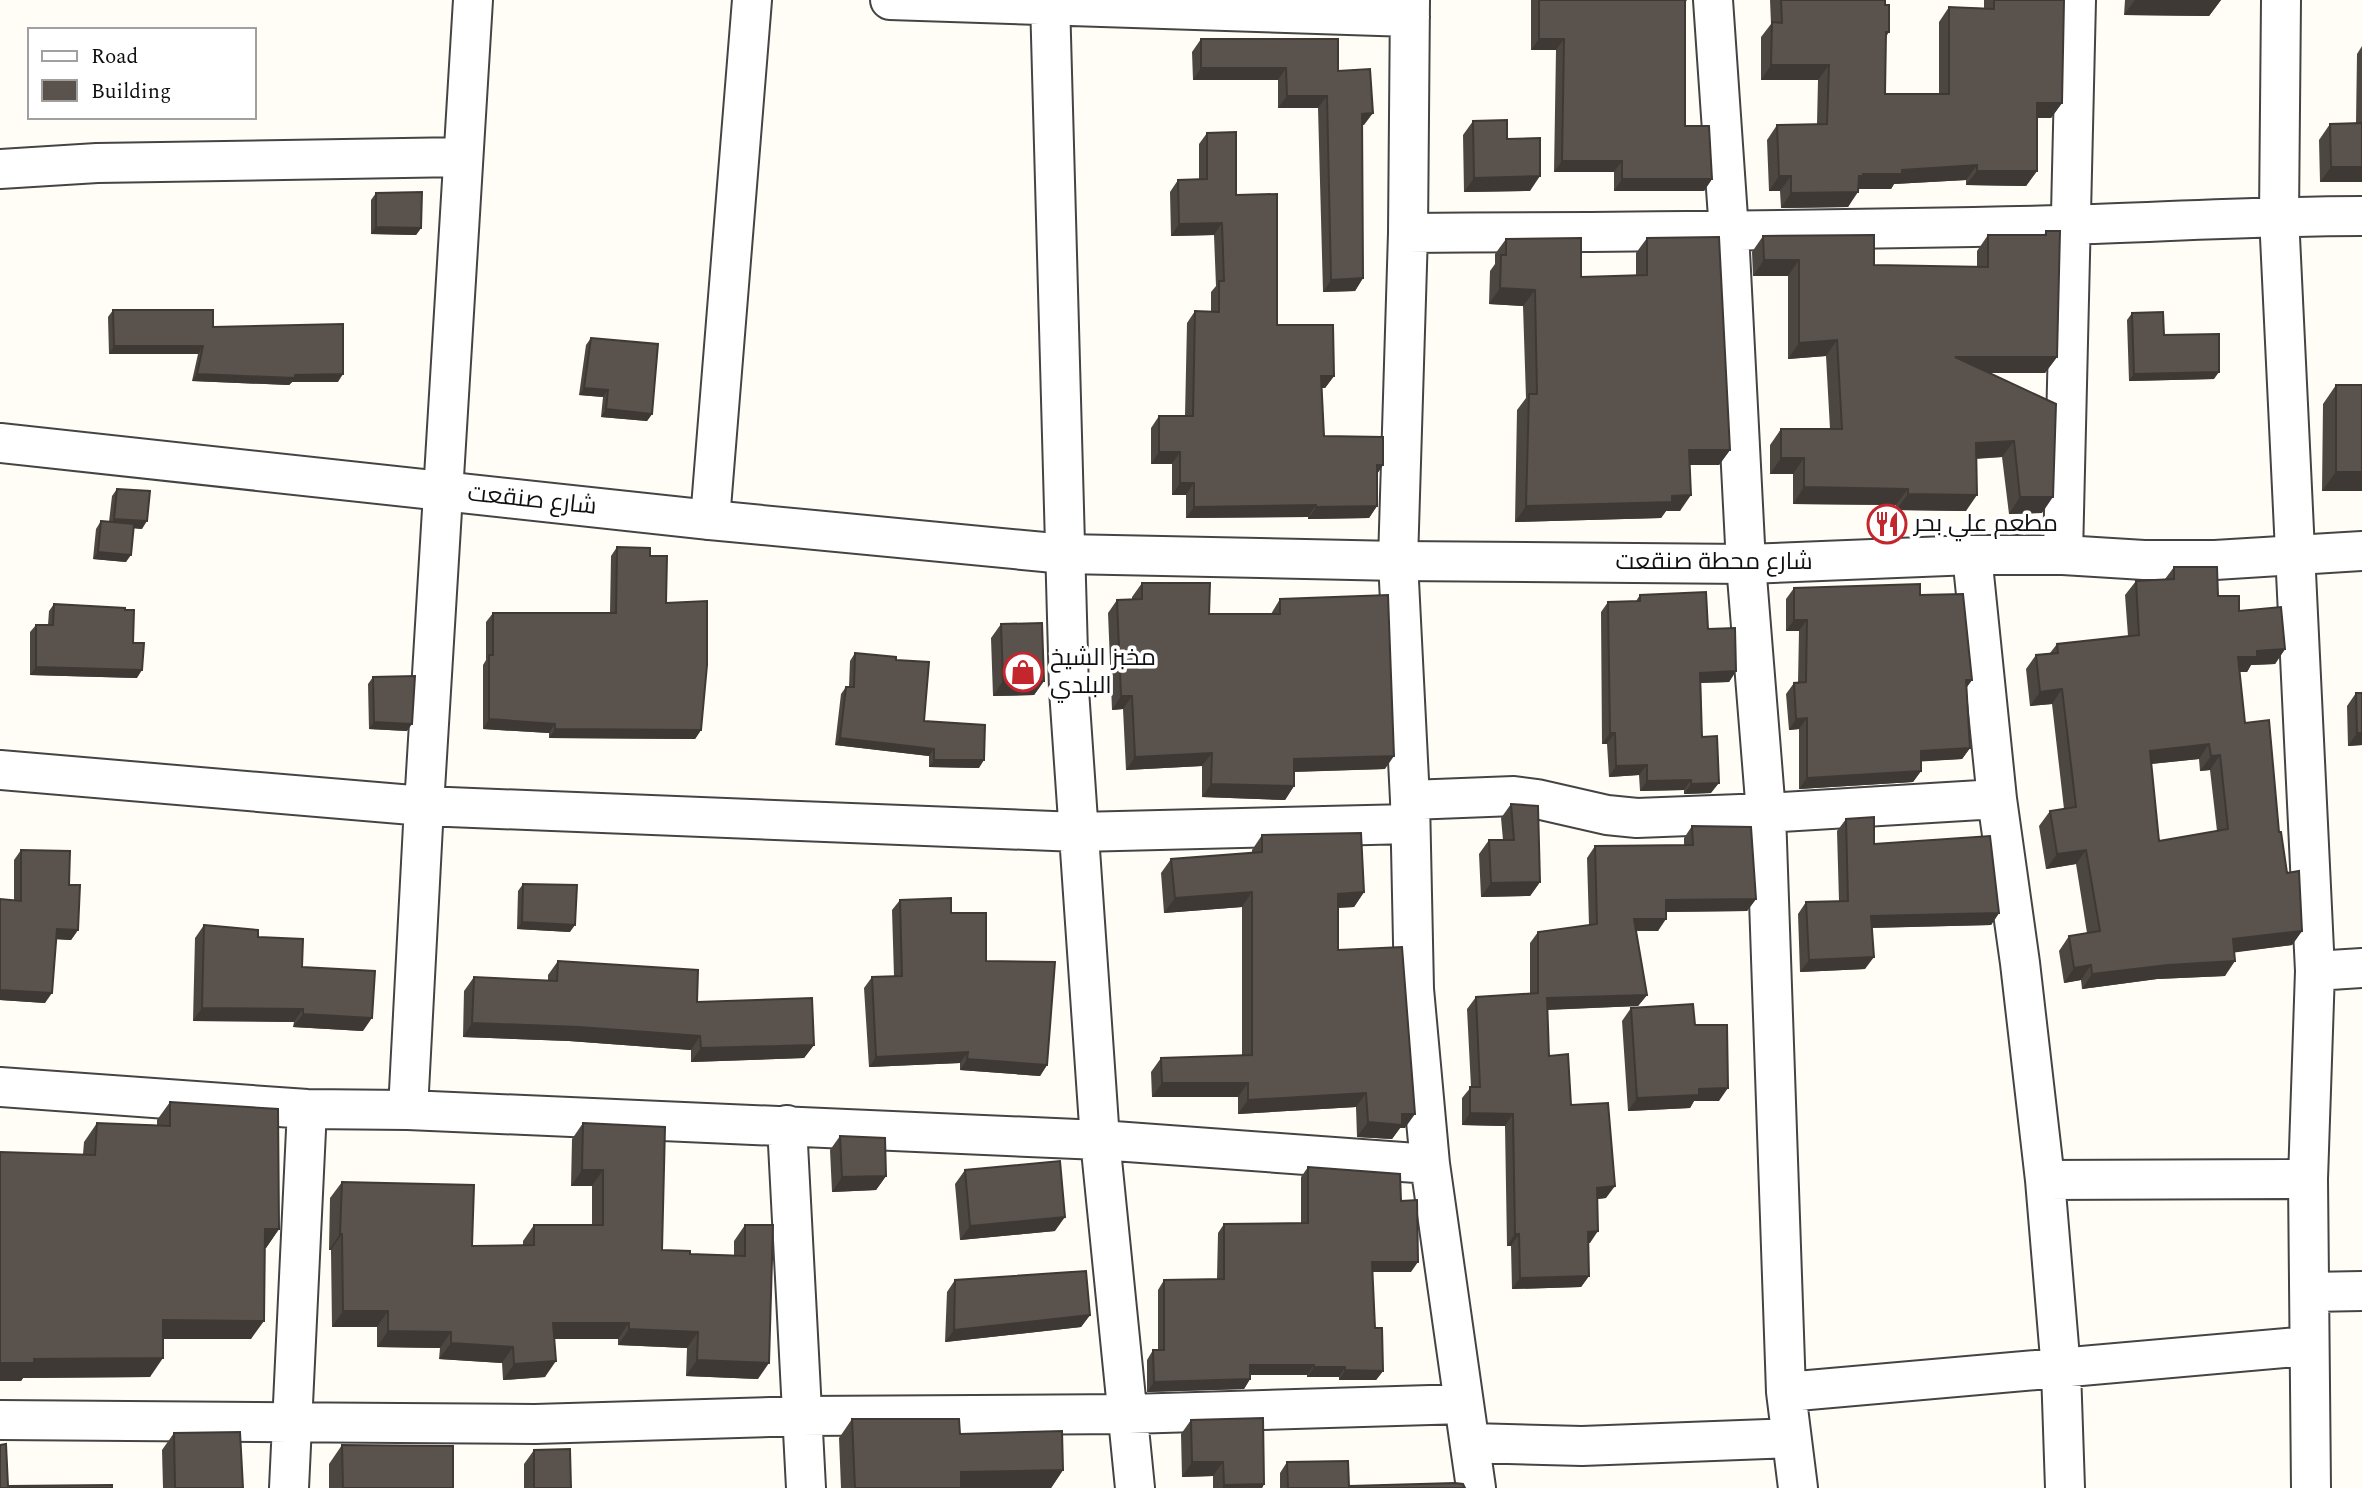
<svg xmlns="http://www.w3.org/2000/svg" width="2362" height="1488" viewBox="0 0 2362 1488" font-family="Spectral,Cairo,serif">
  <rect width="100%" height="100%" fill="#fffdf5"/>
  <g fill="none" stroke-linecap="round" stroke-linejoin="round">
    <defs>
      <path id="minor" d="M890,0L1410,17
        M1050,0L1069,690L1100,1140L1135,1488
        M1410,0L1408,233L1398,561L1410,800L1414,989L1430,1164L1476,1488
        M1713,0L1729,232L1746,564L1766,813L1786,1392L1798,1488
        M2281,0L2279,216L2315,971L2308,1179L2311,1488
        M0,169L97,163L463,157
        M1408,233C1627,232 1846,230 2065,225C2164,222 2263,216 2362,216
        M710,520L752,0
        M1972,555L1997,799L2020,963L2045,1180L2061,1370L2065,1488
        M2063,555L2076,0
        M0,770L424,806L1078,832L1410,824
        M1410,800L1514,796L1537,799L1607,815L1637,818L1766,813L1997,799
        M2315,971L2362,968
        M0,1087L307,1109L408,1110L1100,1140L1430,1164
        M408,1110L424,806L473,0
        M787,1125L806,1488
        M2045,1180L2308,1179
        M2310,1292L2362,1291
        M1786,1392L2308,1346
        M0,1420L535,1424L802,1416L1129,1414L1464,1404
        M1471,1443L1582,1446L1791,1438
        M289,1488L307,1109"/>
      <path id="tertiary" d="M0,443L710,520L1065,554L1398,561L1746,564L1972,555H2063L2144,560H2215L2362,551"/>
    </defs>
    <!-- minor casing -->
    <use href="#minor" stroke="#444" stroke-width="42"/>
    <!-- tertiary casing -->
    <use href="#tertiary" stroke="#444" stroke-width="42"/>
    <!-- minor -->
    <use href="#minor" stroke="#fff" stroke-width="38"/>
    <!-- tertiary -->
    <use href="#tertiary" stroke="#fff" stroke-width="38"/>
  </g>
  <!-- wall -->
  <path fill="#4d4742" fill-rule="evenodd" d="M1531,0H1687L1685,3V126L1712,179L1704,191H1614V172H1554L1556,50H1531Z
    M1770,0H1885L1889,32L1886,37L1885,94H1939V22L1949,7L1984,8V0H2064L2062,103L2051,118H2037V171L2026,186L1966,185V180L1894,184L1891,189H1858L1848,207L1781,208L1780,191H1769L1767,140L1777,125L1817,124L1818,80H1761V37L1771,24Z
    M2125,0H2221L2209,16L2124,15Z
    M1201,39L1338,71L1364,125H1362L1363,278L1355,291L1323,292L1318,108H1278V80H1193L1192,52Z
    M2362,46V182H2320L2319,140L2330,124L2356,123L2357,54Z
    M1473,121L1530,191L1464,192L1463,135Z
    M1207,133L1236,195L1277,325L1334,376L1325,388H1322L1324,436L1383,465L1377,474V506L1369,518L1308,519V517L1186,518V495H1172V464H1151V428L1159,416H1185L1187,323L1195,311H1211V292L1216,286L1214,235L1171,236L1170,192L1178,180L1199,179V144Z
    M376,193L421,228L416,235L371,234V200Z
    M2046,231L2057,357L2045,373H1989L2042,513L2009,514L2002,457L1976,459L1966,511L1896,510V505L1793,504V474H1770V445L1781,429H1830L1826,356L1788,359V276H1753L1752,252L1763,236L1874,265L1977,267V251L1988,235H2044Z
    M1647,238L1730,450L1719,465H1689L1680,511H1666L1661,518L1515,522L1517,410L1526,398L1523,306L1489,304L1490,271L1495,264V254L1506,239L1581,277L1636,275V253Z
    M113,310L213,327L338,382H292L289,385L192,381L198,354H109L108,317Z
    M2132,313L2164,335L2214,379L2129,381L2127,320Z
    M591,338L652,414L647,421L601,417L603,397L579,395L586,345Z
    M2336,385H2362V491H2322L2323,404Z
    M117,489L142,529L133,528L126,562L93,559L96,529L101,521L109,522L112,496Z
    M617,547L650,556L666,603L701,730L695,739L549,738V733L483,729V665L486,660V622L493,613H610L611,556Z
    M2174,567L2218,596L2239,611L2285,649L2275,664L2251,665L2247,672H2239L2245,723L2279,832L2287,873L2302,931L2292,945L2234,952L2225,976L2157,979L2082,989L2081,980L2064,983L2059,951L2069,936L2087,933L2076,864L2046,869L2039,826L2050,811L2064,809L2052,704L2030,706L2026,669L2036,655L2050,653L2057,644L2128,636L2125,595L2136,581L2165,579ZM2199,759L2200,771L2210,770L2217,831L2159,841L2151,764Z
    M1142,583L1209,614H1271L1280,599L1385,769L1294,772V786L1285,800L1202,797V766L1126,770L1123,709L1112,710L1108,613L1117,600L1132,599V597Z
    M1794,588L1920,595L1972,680L1966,688L1970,748L1962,759L1921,761V771L1913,782L1799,789V729L1789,730L1786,694L1794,683H1798L1799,631H1786V599Z
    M1640,595L1708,629L1736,671L1729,682L1701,683L1702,737L1711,793L1684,794V790L1640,791L1639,775L1609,777L1607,744H1602L1601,612L1608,602L1636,601Z
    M54,604L133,643L137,678L30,675V632L36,625H48L49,611Z
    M1001,624L1044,681L1034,695L993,696L991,638Z
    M855,653L896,660L924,721L979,768L929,767V756L835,745L841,694L846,687H849L850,661Z
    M373,677L407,731L369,729L368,684Z
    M2356,693H2362V751V745L2348,746L2347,706Z
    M1511,804L1540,882L1530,896L1481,897L1479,854L1489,840H1503L1501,818Z
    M1846,819L1874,844L1999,913L1991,925L1872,928L1865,969L1800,972L1798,914L1806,902L1839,901L1837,831Z
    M1692,826L1756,899L1747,911L1666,912L1658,931H1636L1647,995L1638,1006L1547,1010L1549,1056L1571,1105L1606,1198L1597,1199L1590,1243H1588L1589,1276L1581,1287L1512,1289L1511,1246H1507L1505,1126L1462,1125V1098L1471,1087L1467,1009L1476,997L1530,994V943L1538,932L1589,925L1587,858L1595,846L1684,845V838Z
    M1262,835L1364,892L1354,907L1338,908V950L1405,1128H1400L1392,1139L1357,1137L1356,1107L1238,1114V1097H1152L1151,1072L1161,1058L1242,1055V907L1164,913L1161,873L1171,859L1252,853V850Z
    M21,850L69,885L78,930L71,940L57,939L45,1003L0,1000V899L14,900V860Z
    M523,884L570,932L517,929L518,891Z
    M900,900L951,913L986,961L1047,1065L1040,1076L960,1070V1063L869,1067L864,988L872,977L894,976L892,910Z
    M204,925L258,937L302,967L363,1031L293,1027L294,1022L193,1021L195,938Z
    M558,961L697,1002L814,1045L804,1058L691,1062V1050L569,1041L463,1037L464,991L474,977L548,981V975Z
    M1631,1008L1695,1025L1719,1101H1694L1690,1108L1628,1111L1622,1021Z
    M170,1102L279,1229L266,1248H264L251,1339H163L150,1377L23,1378L21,1381H0L83,1154L84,1142L97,1123L157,1125V1120Z
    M583,1123L662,1250L690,1254L734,1255V1241L745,1225L758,1379L686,1376L687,1348L618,1345V1339H554L545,1377L503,1380L502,1363L439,1359L440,1348L377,1347V1327H332L331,1250H329L330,1198L342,1182L472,1246H523V1241L534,1225H592V1186H571L572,1139Z
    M840,1136L886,1176L876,1190L832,1192L830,1150Z
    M1308,1167L1401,1201L1411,1272H1372L1375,1328L1383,1371L1376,1380H1339V1377H1307V1375H1250V1379L1244,1389L1147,1392V1360L1153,1350H1158V1290L1164,1280L1217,1279L1218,1233L1224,1224L1301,1223V1177Z
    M965,1170L1055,1231L960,1240L955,1184Z
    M955,1280L1090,1315L1081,1327L945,1342L947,1292Z
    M852,1419L960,1434L1063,1470L1051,1488H841L839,1438Z
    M1191,1420L1264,1484L1262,1488H1213V1476L1182,1477L1181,1434Z
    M174,1433L243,1488H163L162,1450Z
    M342,1445L453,1488H329V1464Z
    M534,1450L571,1488H524V1464Z
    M1287,1462L1349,1486L1465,1488H1280V1473Z"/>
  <!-- shaded-wall -->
  <path fill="#3f3936" d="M2135,0H2221L2209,16L2124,15Z
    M1539,39H1564L1556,50H1531Z
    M1771,65H1829L1818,80H1761Z
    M1201,68H1286L1278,80H1193Z
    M1287,96H1327L1318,108H1278Z
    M2037,103H2062L2051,118H2027Z
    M1373,113L1364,125L1353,126L1362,114Z
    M1562,161H1622L1614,172H1554Z
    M1977,165L1966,180L1894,184L1891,189H1854L1859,176L1863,174L1902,170Z
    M2331,167H2362V182H2320Z
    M1977,171H2037L2026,186L1966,185Z
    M1540,176L1530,191L1464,192L1474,178Z
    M1779,176H1791L1780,191H1769Z
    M1622,179H1712L1704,191H1614Z
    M1858,192L1848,207L1781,208L1791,193Z
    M1222,223L1214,235L1171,236L1179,224Z
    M376,227L421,228L416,235L371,234Z
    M1764,260H1799L1788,276H1753Z
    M1363,278L1355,291L1323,292L1331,280Z
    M1500,288L1535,290L1523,306L1489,304Z
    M1837,340L1826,356L1788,359L1799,343Z
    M114,346H203L198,354H109Z
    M1955,357H2057L2045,373H1944Z
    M2219,372L2214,379L2129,381L2134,374Z
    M197,374L295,375L343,374L338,382H292L289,385L192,381Z
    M1321,376H1334L1325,388H1313Z
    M584,388L608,390L603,397L579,395Z
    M606,409L652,414L647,421L601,417Z
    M2014,441L2002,457L1964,459L1976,443Z
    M1689,450H1730L1719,465H1677Z
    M1159,452H1180L1172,464H1151Z
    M1781,458H1804L1793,474H1770Z
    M1377,465H1383L1375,477Z
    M2336,472H2362V491H2322Z
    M1180,483H1194L1186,495H1172Z
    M1804,487L1908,489L1896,505L1793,504Z
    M1908,494L1977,495L1966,511L1896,510Z
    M1691,495L1680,511H1666L1661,518L1515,522L1526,506Z
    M2020,497H2053L2042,513L2009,514Z
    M1316,505L1308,517L1186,518L1194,507Z
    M1377,506L1369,518L1308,519L1316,507Z
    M114,519L147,521L142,529L109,526Z
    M98,552L131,555L126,562L93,559Z
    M1794,620H1807L1799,631H1786Z
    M2285,649L2275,664L2251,665L2247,672H2228L2238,657L2257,651Z
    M36,667L142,670L137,678L30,675Z
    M1736,671L1729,682L1693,683L1700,673Z
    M1966,680H1972L1964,691Z
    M1003,681H1044L1034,695L993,696Z
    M2062,689L2052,704L2030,706L2040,692Z
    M1121,696H1132L1123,709L1112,710Z
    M1807,718L1799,729L1789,730L1796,719Z
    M489,719L555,724L549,733L483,729Z
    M374,722L412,724L407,731L369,729Z
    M555,729L701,730L695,739L549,738Z
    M1610,733H1615L1607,744H1602Z
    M2357,733H2362V745L2348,746Z
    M840,738L934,749L929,756L835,745Z
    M2209,744L2199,759L2140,765L2150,751Z
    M1970,748L1962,759L1913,762L1921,751Z
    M1212,753L1202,766L1126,770L1135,757Z
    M2220,755L2210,770L2200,771L2211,756Z
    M1394,756L1385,769L1285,772L1294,759Z
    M934,760H984L979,768L929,767Z
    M1647,765L1639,775L1609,777L1616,766Z
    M1921,771L1913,782L1799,789L1807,778Z
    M1691,780L1684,790L1640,791L1647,781Z
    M1719,783L1711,793L1684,794L1691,784Z
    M1211,784L1294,786L1285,800L1202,797Z
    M2086,850L2076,864L2046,869L2057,854Z
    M1540,882L1530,896L1481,897L1491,883Z
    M1252,892L1242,907L1164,913L1175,898Z
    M1364,892L1354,907L1328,908L1338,894Z
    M1756,899L1747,911L1658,912L1666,900Z
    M1999,913L1991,925L1863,928L1871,916Z
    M1634,919H1666L1658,931L1626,930Z
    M522,922L575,925L570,932L517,929Z
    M57,929L78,930L71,940L50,939Z
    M2302,931L2292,945L2223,954L2233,939Z
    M1874,957L1865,969L1800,972L1809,960Z
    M2235,961L2225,976L2157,979L2082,989L2092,974L2168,965Z
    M2091,965L2081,980L2064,983L2074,968Z
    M0,990L52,993L45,1003L0,1000Z
    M1647,995L1638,1006L1539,1010L1547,998Z
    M202,1008L303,1009L294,1022L193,1021Z
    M303,1014L372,1018L363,1031L293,1027Z
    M472,1023L579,1027L700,1036L691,1050L569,1041L463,1037Z
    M814,1045L804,1058L691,1062L701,1048Z
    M968,1052L960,1063L869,1067L876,1057Z
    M967,1059L1047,1065L1040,1076L960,1070Z
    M1162,1083H1248L1238,1097H1152Z
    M1728,1088L1719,1101H1694L1690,1108L1628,1111L1637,1098L1699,1089Z
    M1366,1093L1356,1107L1238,1114L1248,1100Z
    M1470,1113L1513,1114L1505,1126L1462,1125Z
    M1402,1114H1415L1405,1128H1400L1392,1139L1357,1137L1368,1122Z
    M582,1170H603L592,1186H571Z
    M886,1176L876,1190L832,1192L842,1177Z
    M1615,1186L1606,1198L1589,1200L1597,1188Z
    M1065,1217L1055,1231L960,1240L970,1226Z
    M265,1229H279L266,1248H251Z
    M1598,1231L1590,1243H1580L1588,1232Z
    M340,1234H342L331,1250H329Z
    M1515,1234H1519L1511,1246H1507Z
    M1372,1262H1418L1411,1272H1365Z
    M1589,1276L1581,1287L1512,1289L1520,1278Z
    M343,1311H388L377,1327H332Z
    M1090,1315L1081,1327L945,1342L954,1330Z
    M163,1320L264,1321L251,1339H149Z
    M553,1323H629L618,1339H542Z
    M629,1329L698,1332L687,1348L618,1345Z
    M388,1331L451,1332L440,1348L377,1347Z
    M451,1343L513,1347L502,1363L439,1359Z
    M163,1358L150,1377L23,1378L21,1381H0V1363L34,1359Z
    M697,1360L769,1363L758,1379L686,1376Z
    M556,1361L545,1377L503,1380L514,1364Z
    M1250,1365H1314L1307,1375H1243Z
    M1314,1367H1345L1339,1377H1307Z
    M1345,1370L1383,1371L1376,1380H1339Z
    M1250,1379L1244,1389L1147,1392L1154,1382Z
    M1192,1462H1223L1213,1476L1182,1477Z
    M1063,1470L1051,1488H950L961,1472Z
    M1264,1484L1262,1488H1222L1224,1485Z"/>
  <!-- building -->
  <path fill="#5a524d" stroke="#3f3936" stroke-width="2" fill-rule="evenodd" d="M1539,0H1685V126H1709L1712,179H1622V161H1562L1564,39H1539Z
    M1781,0H1885V5H1889V32H1886L1885,94H1949V7L1994,9V0H2064L2062,103H2037V171H1977V165L1902,170V174H1863V176H1859L1858,192L1791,193V176H1779L1777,125L1827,124L1829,65H1771L1772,22L1782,23Z
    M1201,39H1338V71L1370,69L1373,113L1362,114L1363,278L1331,280L1327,96H1287L1286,68H1201Z
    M1507,120V139L1540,138V176L1474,178L1473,121Z
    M2362,123V167H2331L2330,124Z
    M1236,132V195L1277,194V325H1333L1334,376H1321L1324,436L1383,437V465H1377V506L1316,507V505L1194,507V483H1180V452H1159V416H1193L1195,311L1219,312V281H1224L1222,223L1179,224L1178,180L1207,179V133Z
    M422,192L421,228L376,227V193Z
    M2046,231H2060L2057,357H1955L2056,404L2053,497H2020L2014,441L1976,443L1977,495L1908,494V489L1804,487V458H1781V429H1842L1837,340L1799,343V260H1764L1763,236L1874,235V265L1988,267V235H2046Z
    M1719,237L1730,450H1689L1691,495L1672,496V502L1526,506L1529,394H1537L1535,290L1500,288L1501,255H1506V239L1581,238V277L1647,275V238Z
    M113,310H213V327L343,324V374L295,375V378L197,374L203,346H114Z
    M2163,312L2164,335L2219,334V372L2134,374L2132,313Z
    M591,338L658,344L652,414L606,409L608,390L584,388Z
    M2336,385H2362V472H2336Z
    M117,489L150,491L147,521L114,519Z
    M101,521L134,524L131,555L98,552Z
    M617,547L650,548V556H667L666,603L707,601V665L701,730L555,729V724L489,719V655H493V613H616Z
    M2174,567H2217L2218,596H2239V611L2281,607L2285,649L2257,651V657H2238L2245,723L2269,720L2279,832H2281L2287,873L2299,871L2302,931L2233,939L2235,961L2168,965L2092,974L2091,965L2074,968L2069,936L2100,931L2086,850L2057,854L2050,811L2076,807L2062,689L2040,692L2036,655L2058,653L2057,644L2139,635L2136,581L2174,579ZM2209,744L2211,756L2220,755L2228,829L2159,841L2150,751Z
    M1142,583H1210L1209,614H1280V599L1388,595L1394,756L1294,759V786L1211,784L1212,753L1135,757L1132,696H1121L1117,600L1142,599Z
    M1920,584V595L1963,594L1972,680H1966L1970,748L1921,751V771L1807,778V718L1796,719L1794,683L1806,682L1807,620H1794V588Z
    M1706,592L1708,629L1735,628L1736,671L1700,673L1702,737L1717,736L1719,783L1691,784V780L1647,781V765L1616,766L1615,733H1610L1608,602L1640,601V595Z
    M54,604L125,608V610H134L133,643H144L142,670L36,667V625H53Z
    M1042,623L1044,681H1003L1001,624Z
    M855,653L896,657V660L929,662L924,721L985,725L984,760H934V749L840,738L846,687H854Z
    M415,676L412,724L374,722L373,677Z
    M2356,693H2362V733H2357Z
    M1511,804L1538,806L1540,882L1491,883L1489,840H1514Z
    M1874,817V844L1990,836L1999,913L1871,916L1874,957L1809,960L1806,902L1848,901L1846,819Z
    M1692,826L1751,827L1756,899L1666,900V919H1634L1647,995L1547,998L1549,1056L1568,1054L1571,1105L1608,1103L1615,1186L1597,1188L1598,1231L1588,1232L1589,1276L1520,1278L1519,1234H1515L1513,1114L1470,1113V1087H1480L1476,997L1538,993V932L1597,924L1595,846L1693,845Z
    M1361,833L1364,892L1338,894V950L1402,947L1415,1114H1402V1125L1368,1122L1366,1093L1248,1100V1083H1162L1161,1058L1252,1055V892L1175,898L1171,859L1262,852V835Z
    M21,850L70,851L69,885H80L78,930L57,929L52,993L0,990V899L21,901Z
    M523,884L577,885L575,925L522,922Z
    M951,898V913H986V961L1055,962L1047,1065L967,1059L968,1052L876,1057L872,977L902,976L900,900Z
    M204,925L258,930V937L303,939L302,967L375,971L372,1018L303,1014V1009L202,1008Z
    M558,961L698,970L697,1002L812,998L814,1045L701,1048L700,1036L579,1027L472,1023L474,977L557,981Z
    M1693,1004L1695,1025H1727L1728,1088L1699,1089V1095L1637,1098L1631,1008Z
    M170,1102L278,1109L279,1229H265L264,1321L163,1320V1358L34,1359V1363H0V1152L95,1155L97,1123L170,1126Z
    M583,1123L665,1127L662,1250L690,1251V1254L745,1256V1225H773L769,1363L697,1360L698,1332L629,1329V1323H553L556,1361L514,1364L513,1347L451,1343V1332L388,1331V1311H343L342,1234H340L342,1182L474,1185L472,1246L534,1245V1225H603V1170H582Z
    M840,1136L885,1138L886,1176L842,1177Z
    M1060,1161L1065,1217L970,1226L965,1170Z
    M1308,1167L1400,1174L1401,1201L1417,1200L1418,1262H1372L1375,1328H1382L1383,1371L1345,1370V1367H1314V1365H1250V1379L1154,1382L1153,1350H1164V1280L1224,1279V1224L1308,1223Z
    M1086,1271L1090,1315L954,1330L955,1280Z
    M1263,1418L1264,1484L1224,1485L1223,1462H1192L1191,1420Z
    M852,1419H959L960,1434L1062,1431L1063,1470L961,1472V1488H855Z
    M240,1432L243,1488H175L174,1433Z
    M6,1444L8,1486L112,1485V1488H0V1445Z
    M342,1445L453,1446V1488H343Z
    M570,1449L571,1488H534V1450Z
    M1348,1461L1349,1486L1455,1483L1463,1484L1465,1488H1288L1287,1462Z"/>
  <!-- icons -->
  <defs>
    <symbol id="restaurant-ring" viewBox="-11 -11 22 22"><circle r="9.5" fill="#fff" stroke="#c4262e" stroke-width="1.5"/><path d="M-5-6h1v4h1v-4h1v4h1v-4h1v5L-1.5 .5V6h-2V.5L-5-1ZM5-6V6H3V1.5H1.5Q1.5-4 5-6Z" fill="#c4262e"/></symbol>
    <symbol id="shop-ring" viewBox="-11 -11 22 22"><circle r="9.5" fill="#fff" stroke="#c4262e" stroke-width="1.5"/><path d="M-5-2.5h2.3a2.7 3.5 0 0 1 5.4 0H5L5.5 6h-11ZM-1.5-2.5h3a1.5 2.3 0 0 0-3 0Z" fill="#c4262e"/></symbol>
  </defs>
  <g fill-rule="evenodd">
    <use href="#restaurant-ring" x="1865" y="502" width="44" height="44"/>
    <use href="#shop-ring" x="1001" y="650" width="44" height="44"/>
  </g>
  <g text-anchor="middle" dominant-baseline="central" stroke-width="7" stroke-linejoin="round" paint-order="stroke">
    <!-- street labels -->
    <g font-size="24" fill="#111" stroke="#fff">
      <text transform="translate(532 500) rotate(6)">شارع صنقعت</text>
      <text x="1714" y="562">شارع محطة صنقعت</text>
    </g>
    <!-- poi labels -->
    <g font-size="24" fill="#111" stroke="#fff" text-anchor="start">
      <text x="1914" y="524">مطعم علي بحر</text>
      <text x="1050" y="658">مخبز الشيخ<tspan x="1050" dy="28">البلدي</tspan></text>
    </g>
  </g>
  <!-- legend -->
  <rect x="28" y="28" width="228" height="91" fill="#ffffff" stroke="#a0a0a0" stroke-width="2"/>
  <rect x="42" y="51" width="35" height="10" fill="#ffffff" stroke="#a0a0a0" stroke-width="2"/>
  <text x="91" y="63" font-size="21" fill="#111111">Road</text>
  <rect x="42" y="80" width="35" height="21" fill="#5a524d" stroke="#a0a0a0" stroke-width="2"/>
  <text x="91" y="98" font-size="21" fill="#111111">Building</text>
</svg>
